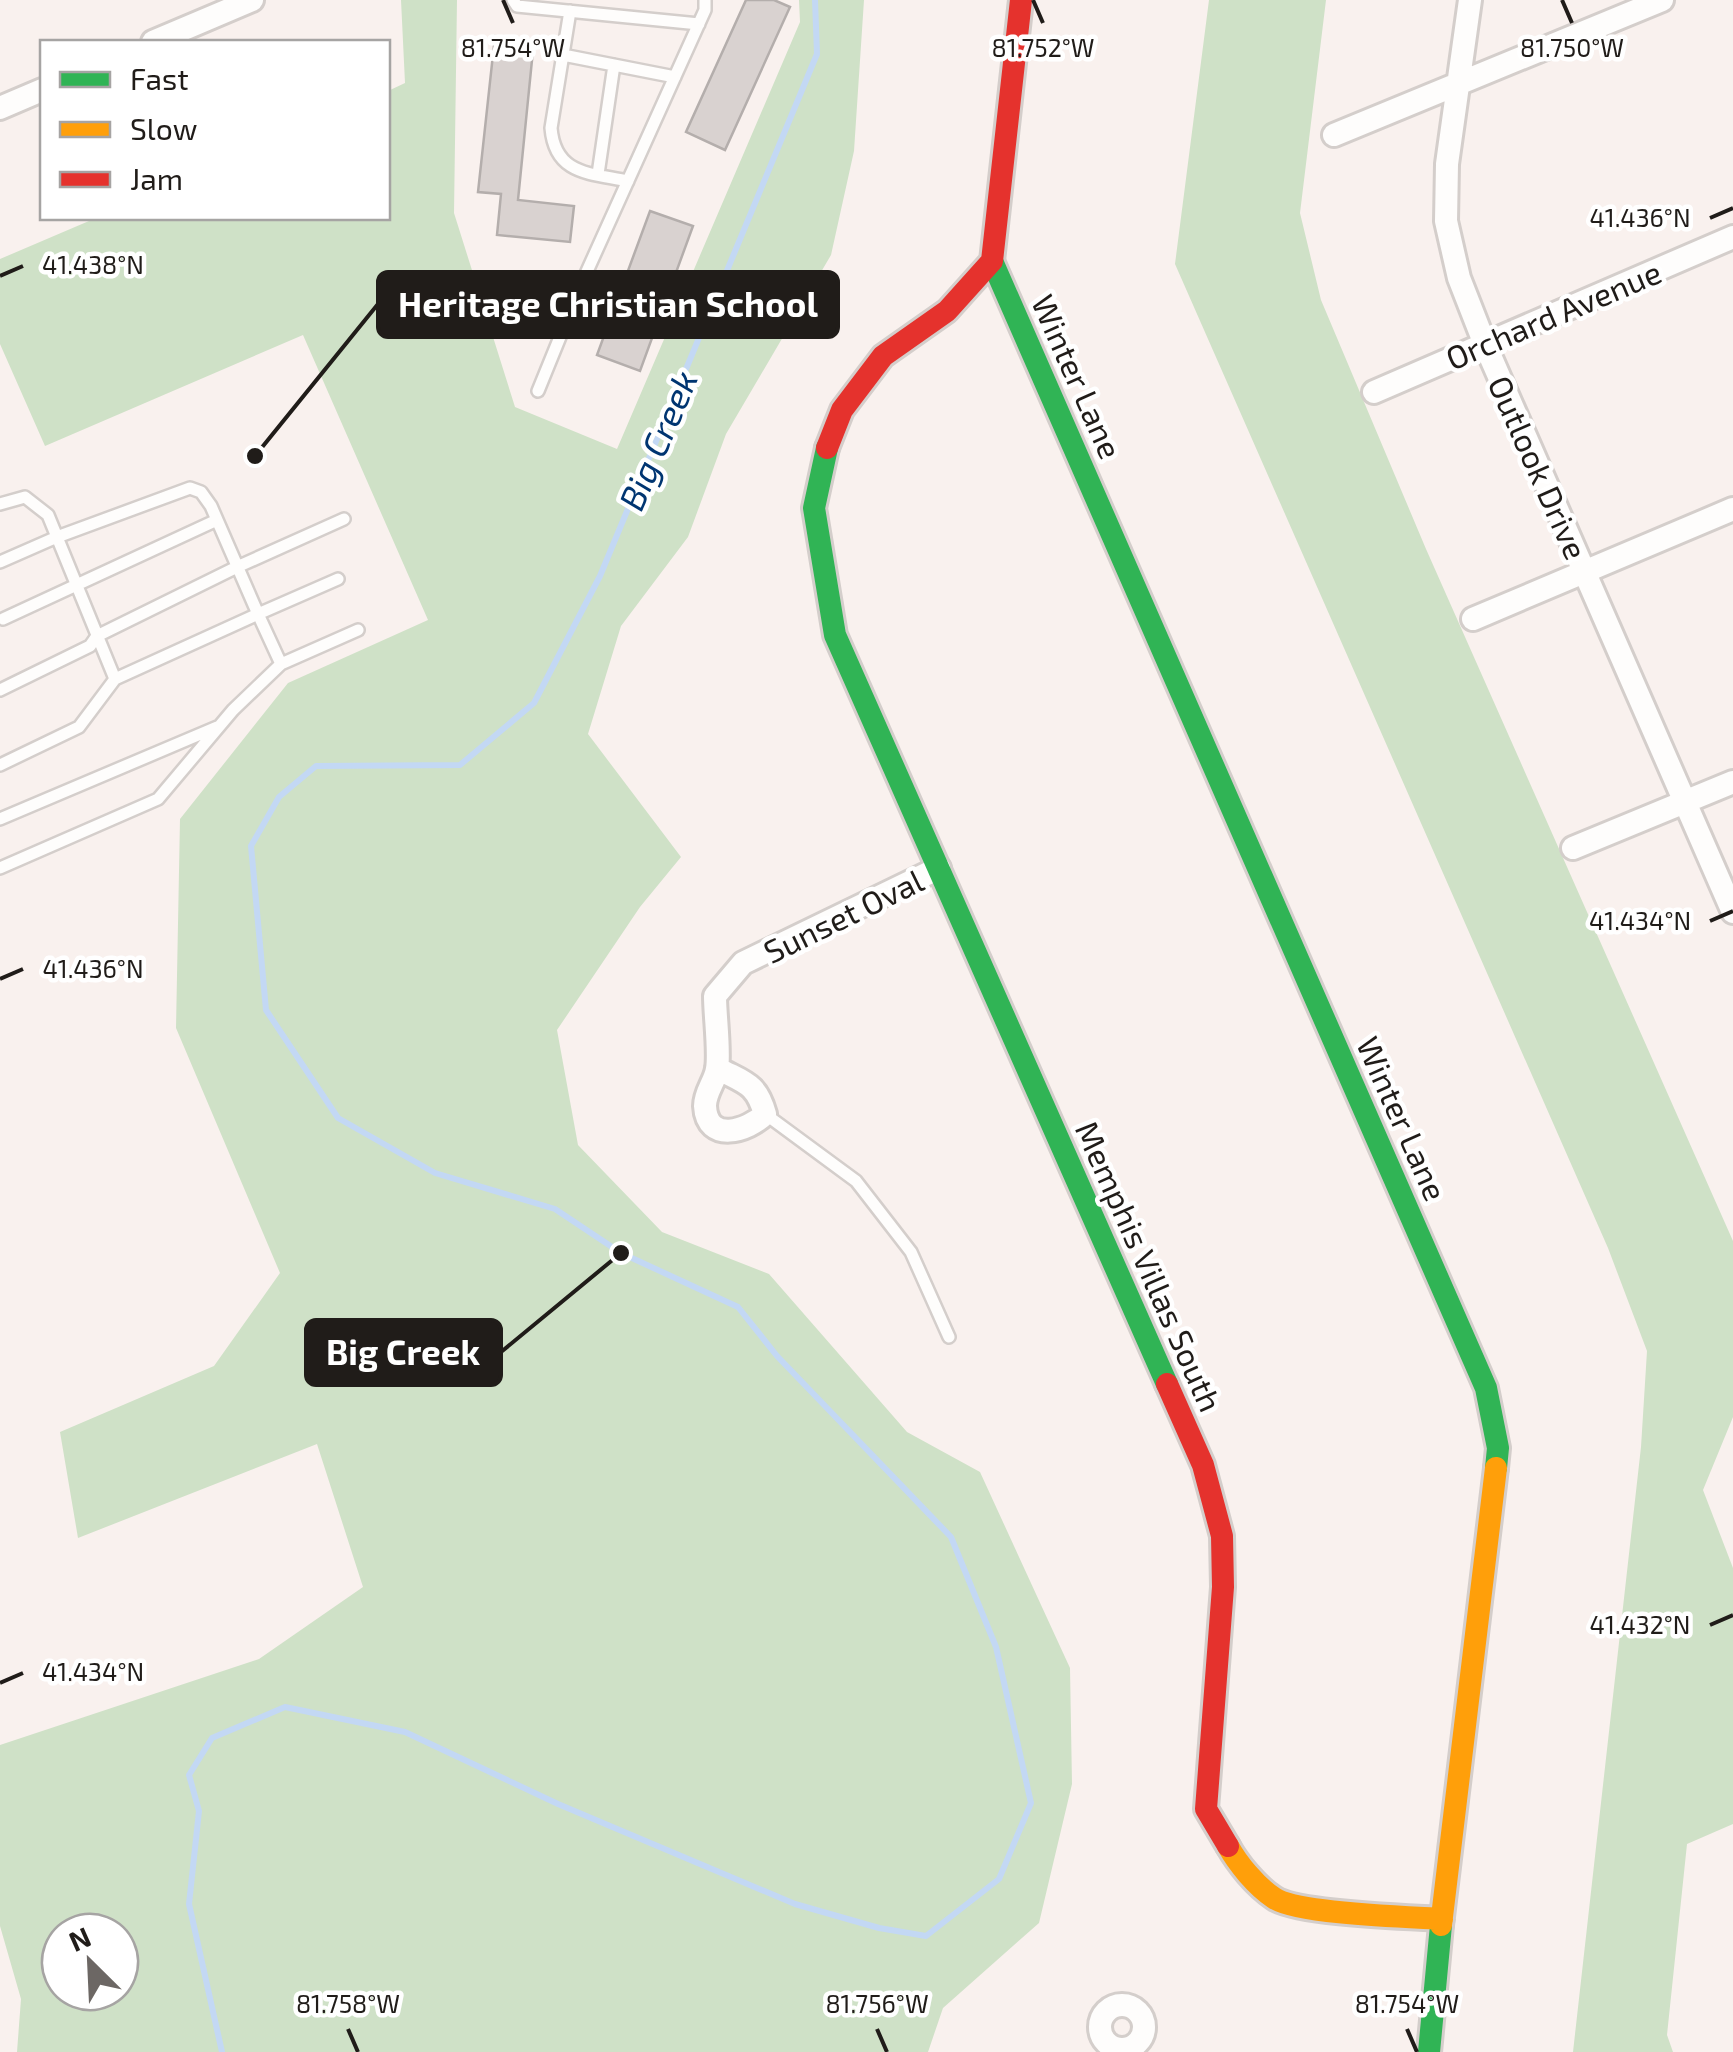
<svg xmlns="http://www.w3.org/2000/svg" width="1733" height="2052" viewBox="0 0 1733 2052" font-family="'Exo 2',sans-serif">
  <rect width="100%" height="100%" fill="#f9f1ee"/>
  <!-- green -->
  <path fill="#cfe1c7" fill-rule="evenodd" d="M401,0H457L454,213L515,407L617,449L800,22L799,0H864L854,151L831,255L726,434L688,537L621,626L588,734L681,857L640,907L557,1030L578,1145L662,1232L769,1274L907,1432L980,1472L1070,1668L1072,1784L1039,1923L943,2008L928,2052H17L21,1999L0,1926V1745L259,1659L363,1587L317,1444L78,1538L60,1432L214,1366L280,1273L176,1028L180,819L288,683L428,620L303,335L45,446L0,344V259L96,218H388V91L405,83ZM60,1932H120V1992H60Z
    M1209,0H1326L1300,213L1321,300L1426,549L1733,1241V1417L1703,1490L1733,1568V1824L1687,1844L1667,2035L1673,2052H1573L1641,1447L1647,1351L1608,1248L1175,264Z"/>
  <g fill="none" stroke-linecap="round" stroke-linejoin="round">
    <!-- stream -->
    <path stroke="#c3d8f4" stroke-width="6" d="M222,2052L189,1904L199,1811L189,1775L212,1738L285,1707L405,1732L558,1804L795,1904L879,1928L926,1936L999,1879L1031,1803L996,1647L951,1537L777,1356L738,1307L621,1253L555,1209L435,1173L338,1118L266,1010L251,846L279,797L316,766L460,765L534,703L600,576L817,54L815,0"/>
  </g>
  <!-- building -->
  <path fill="#d9d2d0" stroke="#b4aeac" stroke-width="2.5" d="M746,0H774L790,7L725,150L686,132Z
    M495,36L534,40L518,200L574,206L570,242L497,235L501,194L478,192Z
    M650,211L693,226L640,371L597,355Z"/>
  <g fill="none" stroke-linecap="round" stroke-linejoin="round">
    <defs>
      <path id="lane" d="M513,0L517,6L699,24
        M570,11L551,128C555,175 590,173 628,181
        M563,55L675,77
        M598,174L614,65
        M538,391L584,278L705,10V0
        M0,504L25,497L48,515L115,679L79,727L0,765
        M0,562L57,537L190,488L201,492L211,506L258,614L115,679
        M338,579L258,614L281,664L358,630
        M3,619L217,520
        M0,690L90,646L97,636L237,567L344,519
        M0,819L217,727
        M0,868L158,799L233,710L281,664
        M765,1114L856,1181L911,1252L949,1337"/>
      <path id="street" d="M1470,0L1447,164L1446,221L1459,278L1484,342L1733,912
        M153,42L252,0
        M0,108L42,90
        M1334,135L1662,0
        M1374,392L1733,237
        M1473,619L1733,509
        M1573,848L1733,782
        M717,1068C744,1083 756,1082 765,1114C748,1131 707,1144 705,1106C705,1092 715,1082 717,1069C720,1052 715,1016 715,996L743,963L939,868
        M1100 2027a22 22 0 1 1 44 0a22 22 0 1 1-44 0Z"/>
      <path id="fast" d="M992,261L1486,1388L1498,1448L1496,1468
        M827,448L814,508L835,635L1167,1384
        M1429,2052L1441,1925"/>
      <path id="slow" d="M1228,1846C1238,1864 1256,1886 1274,1898C1297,1914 1409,1917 1442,1919
        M1441,1925L1496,1468"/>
      <path id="jam" d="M827,448L842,410L883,356L947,311L992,261L1021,0
        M1167,1384L1203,1465L1222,1536L1223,1587L1206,1809L1228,1846"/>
    </defs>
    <!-- lane casing -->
    <use href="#lane" stroke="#d4cecb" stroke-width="16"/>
    <!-- street casing -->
    <use href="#street" stroke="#d4cecb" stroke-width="28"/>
    <!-- fast casing -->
    <use href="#fast" stroke="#d4cecb" stroke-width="28"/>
    <!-- slow casing -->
    <use href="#slow" stroke="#d4cecb" stroke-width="28"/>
    <!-- jam casing -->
    <use href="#jam" stroke="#d4cecb" stroke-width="28"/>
    <!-- lane -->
    <use href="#lane" stroke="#fefdfc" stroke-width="11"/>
    <!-- street -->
    <use href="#street" stroke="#fefdfc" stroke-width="22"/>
    <!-- fast -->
    <use href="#fast" stroke="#30b455" stroke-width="22"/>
    <!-- slow -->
    <use href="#slow" stroke="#ff9f0a" stroke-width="22"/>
    <!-- jam -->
    <use href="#jam" stroke="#e5322d" stroke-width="22"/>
  </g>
  <!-- ticks -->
  <path fill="none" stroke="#201c19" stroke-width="4" d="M503,0L513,23M1033,0L1043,23M1562,0L1572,23M1710,218L1733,208M0,276L23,266M1710,921L1733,911M0,979L23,969M1710,1625L1733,1615M0,1683L23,1673M348,2029L358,2052M877,2029L887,2052M1407,2029L1417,2052"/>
  <g text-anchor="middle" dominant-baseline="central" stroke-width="9" stroke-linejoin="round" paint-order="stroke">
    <!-- street labels -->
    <g font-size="32" fill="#201c19" stroke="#fff">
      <text transform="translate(1553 314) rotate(-23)">Orchard Avenue</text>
      <text transform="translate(1078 376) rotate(66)">Winter Lane</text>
      <text transform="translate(1539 467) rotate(66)">Outlook Drive</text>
      <text transform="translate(843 915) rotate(-26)">Sunset Oval</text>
      <text transform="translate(1403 1118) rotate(66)">Winter Lane</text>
      <text transform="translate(1150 1266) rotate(66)">Memphis Villas South</text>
    </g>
    <!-- water labels -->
    <g font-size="35" font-style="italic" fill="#003571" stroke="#fff">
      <text transform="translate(657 440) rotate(-67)">Big Creek</text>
    </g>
  </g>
  <g font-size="25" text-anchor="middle" fill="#201c19" stroke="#fff" stroke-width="9" stroke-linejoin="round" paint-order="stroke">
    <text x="513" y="57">81.754°W</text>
    <text x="1043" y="57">81.752°W</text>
    <text x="1572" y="57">81.750°W</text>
    <text x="1640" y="227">41.436°N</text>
    <text x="93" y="274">41.438°N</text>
    <text x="1640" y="930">41.434°N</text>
    <text x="93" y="978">41.436°N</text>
    <text x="1640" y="1634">41.432°N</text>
    <text x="93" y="1681">41.434°N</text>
    <text x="348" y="2013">81.758°W</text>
    <text x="877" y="2013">81.756°W</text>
    <text x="1407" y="2013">81.754°W</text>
  </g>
  <!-- callouts -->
  <path fill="none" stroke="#201c19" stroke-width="4" d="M255 456L378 304M621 1253L501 1352"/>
  <g fill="#201c19" stroke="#fff" stroke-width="4">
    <circle cx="255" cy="456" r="10"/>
    <circle cx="621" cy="1253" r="10"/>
  </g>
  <g fill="#201c19" stroke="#201c19" stroke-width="4">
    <rect x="378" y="272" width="460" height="65" rx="10"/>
    <rect x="306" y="1320" width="195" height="65" rx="10"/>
  </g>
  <g font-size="35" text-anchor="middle" font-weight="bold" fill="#fff">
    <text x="608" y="317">Heritage Christian School</text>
    <text x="403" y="1365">Big Creek</text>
  </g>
  <!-- legend -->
  <rect x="40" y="40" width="350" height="180" fill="#ffffff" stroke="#a6a4a3" stroke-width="2.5"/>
  <rect x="60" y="72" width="50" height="15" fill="#30b455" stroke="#a6a4a3" stroke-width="2.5"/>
  <text x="130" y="90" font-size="30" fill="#201c19">Fast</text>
  <rect x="60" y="122" width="50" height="15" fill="#ff9f0a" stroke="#a6a4a3" stroke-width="2.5"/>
  <text x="130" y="140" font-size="30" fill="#201c19">Slow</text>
  <rect x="60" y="172" width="50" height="15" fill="#e5322d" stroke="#a6a4a3" stroke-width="2.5"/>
  <text x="130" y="190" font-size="30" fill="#201c19">Jam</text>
  <!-- north arrow -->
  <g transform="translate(90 1962) rotate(336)"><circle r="48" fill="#ffffff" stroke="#a6a4a3" stroke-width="2.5"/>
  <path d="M0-8L18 38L0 25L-18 38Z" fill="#6c6764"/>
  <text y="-15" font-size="28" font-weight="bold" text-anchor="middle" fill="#201c19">N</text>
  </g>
</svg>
